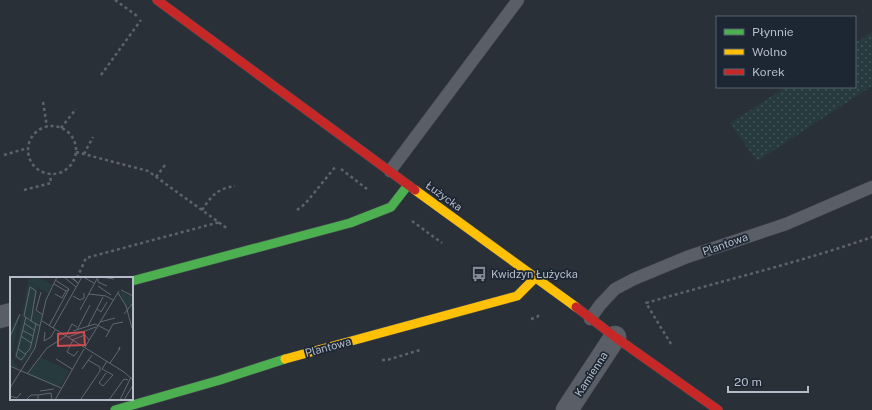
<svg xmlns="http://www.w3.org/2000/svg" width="872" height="410" viewBox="0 0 872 410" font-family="'Public Sans',sans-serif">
  <defs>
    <pattern id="grass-dots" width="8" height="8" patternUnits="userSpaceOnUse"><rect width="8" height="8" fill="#273a3e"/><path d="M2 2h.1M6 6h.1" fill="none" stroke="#445559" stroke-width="1.8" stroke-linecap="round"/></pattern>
  </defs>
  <rect width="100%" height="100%" fill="#2a3038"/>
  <!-- grass -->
  <path fill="url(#grass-dots)" d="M872,32V86L757,161L730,123L786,87H855V43Z"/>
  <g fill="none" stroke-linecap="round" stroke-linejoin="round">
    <defs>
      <path id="lane" d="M390,171L518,0
        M590,319L600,305L615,289L634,279L687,257L786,224L872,187"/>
      <path id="street" d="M0,317L11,314
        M567,410L615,337"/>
      <path id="fast" d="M132,281L350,223L391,207L408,185
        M115,410L220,380L285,359"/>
      <path id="slow" d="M415,190L576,307
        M285,359L517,296L536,277"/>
      <path id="jam" d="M157,0L415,190
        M576,307L615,337L718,410"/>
    </defs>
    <!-- lane casing -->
    <use href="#lane" stroke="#484c53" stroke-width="13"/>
    <!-- street casing -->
    <use href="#street" stroke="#484c53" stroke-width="23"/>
    <!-- fast casing -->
    <use href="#fast" stroke="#484c53" stroke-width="10"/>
    <!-- slow casing -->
    <use href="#slow" stroke="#484c53" stroke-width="10"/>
    <!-- jam casing -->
    <use href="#jam" stroke="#484c53" stroke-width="10"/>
    <!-- path -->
    <path stroke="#5d636a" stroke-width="2.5" stroke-dasharray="3 3" stroke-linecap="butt" d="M115,0L137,16
      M101,75L141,20
      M43,102L47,127
      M28 150a24 24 0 1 1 48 0a24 24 0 1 1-48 0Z
      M61,128L76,109
      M76,152L148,171L228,229
      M84,154L93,137
      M4,155L28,148
      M341,169L367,189
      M156,177L165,165
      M24,190L51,183L50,174
      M202,210C212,195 217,189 235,186
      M297,210L305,204L336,166
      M412,221L442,243
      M77,278L86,258L220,222
      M531,319L537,317L540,314
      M671,344L646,303C721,281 798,263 872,237
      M382,360H387L420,350"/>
    <!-- lane -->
    <use href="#lane" stroke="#5a5e66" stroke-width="12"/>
    <!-- street -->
    <use href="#street" stroke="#5a5e66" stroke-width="22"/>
    <!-- fast -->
    <use href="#fast" stroke="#4caf50" stroke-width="9"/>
    <!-- slow -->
    <use href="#slow" stroke="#ffc107" stroke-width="9"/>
    <!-- jam -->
    <use href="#jam" stroke="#c62828" stroke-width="9"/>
  </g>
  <!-- icons -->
  <defs>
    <symbol id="bus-bare" viewBox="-9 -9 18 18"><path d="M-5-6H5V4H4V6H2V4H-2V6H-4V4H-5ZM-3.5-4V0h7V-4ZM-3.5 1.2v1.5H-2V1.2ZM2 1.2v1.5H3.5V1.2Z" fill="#848b96" stroke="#1d2633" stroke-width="2.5" paint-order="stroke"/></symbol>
  </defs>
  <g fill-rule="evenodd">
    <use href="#bus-bare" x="468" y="263" width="22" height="22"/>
  </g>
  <g text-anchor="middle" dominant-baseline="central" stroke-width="3.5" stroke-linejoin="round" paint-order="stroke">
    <!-- street labels -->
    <g font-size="11" fill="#b4bcc9" stroke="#1d2633">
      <text transform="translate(444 196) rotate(36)">Łużycka</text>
      <text transform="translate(725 244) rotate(-19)">Plantowa</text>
      <text transform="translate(328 347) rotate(-15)">Plantowa</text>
      <text transform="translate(591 374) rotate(-57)">Kamienna</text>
    </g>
    <!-- poi labels -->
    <g font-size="11" fill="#b4bcc9" stroke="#1d2633" text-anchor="start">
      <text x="491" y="274">Kwidzyn Łużycka</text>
    </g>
  </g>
  <!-- overview -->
  <g transform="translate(10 277)">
    <rect width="123" height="123" fill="#2a3038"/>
    <path d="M19,0H22L21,6L28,10L23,32L32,38L24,71L13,86L5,81V78ZM10,37L1,79L8,91L0,88L2,55L0,51ZM30,80L59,94L50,110L18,97Z" fill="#273a3e"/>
    <path d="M22,0H28L42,8L38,16L21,6ZM112,15L123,20V25L117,32L110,17Z" fill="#273a3e"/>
    <path fill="none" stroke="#616872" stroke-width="1" d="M54,0L66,10M60,0L68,6L62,0M73,0L84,6M91,0L104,2M88,2V5L97,9M45,3L59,12M44,7L56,14L59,12M88,9L101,18M111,13L123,19M31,15L26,33L33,38M108,16L116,29L122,51M45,17L52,21L56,14M79,17L96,19L103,23M63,19L70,23L74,21V16M87,32L91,35L97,25M70,33L88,0M114,37L123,26M16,40L8,72L15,77L20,72L26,47M21,44L14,39L20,10L26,14L21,44L30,49M32,44L114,95L123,103M90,45L105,41M14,46L24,53M39,49L59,12M78,49L93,20M43,51L72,0M12,53L23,59M67,53L80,28M63,54L85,47L99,54M35,55L34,64L41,60L45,53M11,59L21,66M56,59L62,47L67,50M0,60L10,37M58,60L86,50M96,60L103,47L113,45M62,63L75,58L79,63M63,63L57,75L64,79L68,74M75,70L109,14M8,72L6,79L11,83L16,77M46,82L62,92M100,86L109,73L110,70L109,71V73M0,89L51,111M72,92L82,78M96,96L89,106L93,109L103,98L92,92L97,84M17,97L37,71L56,59M0,111L25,71L36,23L47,0M30,114L44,112M0,119L7,121L11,116M71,122L90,94V90L78,83M16,123L21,118H28M28,123V118L41,116L42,123M45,123L74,72M99,123L114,102L118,103M110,123L121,100M114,123L123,108"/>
    <path fill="#ce4d50" fill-opacity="0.15" stroke="#ce4d50" stroke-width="2" d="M74,55L75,68L48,69V57Z"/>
    <rect width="123" height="123" fill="none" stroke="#b4bcc9" stroke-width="2"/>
  </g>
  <!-- legend -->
  <rect x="716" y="16" width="140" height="72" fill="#1d2633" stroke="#59626f"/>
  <rect x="724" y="29" width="20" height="6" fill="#4caf50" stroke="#59626f"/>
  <text x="752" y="36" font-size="12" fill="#b4bcc9">Płynnie</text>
  <rect x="724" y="49" width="20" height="6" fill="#ffc107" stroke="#59626f"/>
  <text x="752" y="56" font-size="12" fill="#b4bcc9">Wolno</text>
  <rect x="724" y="69" width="20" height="6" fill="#c62828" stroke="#59626f"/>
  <text x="752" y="76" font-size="12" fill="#b4bcc9">Korek</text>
  <!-- scale -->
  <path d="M728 386v6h80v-6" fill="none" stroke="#b4bcc9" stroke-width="2"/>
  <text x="734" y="386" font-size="12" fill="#b4bcc9" stroke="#1d2633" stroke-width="3" paint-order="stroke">20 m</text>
</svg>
